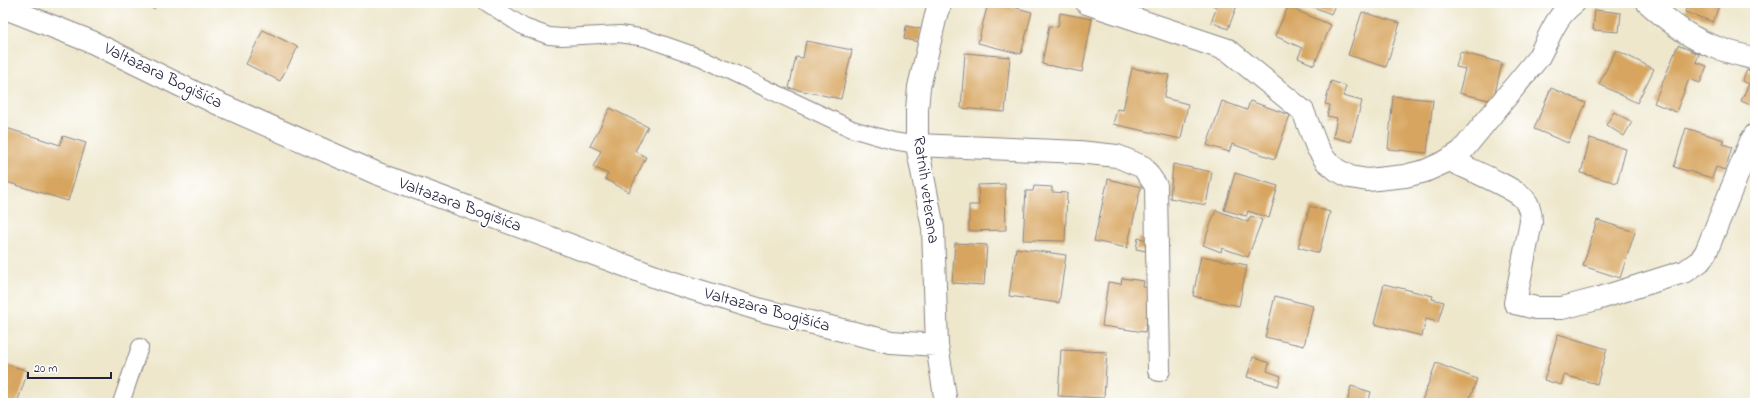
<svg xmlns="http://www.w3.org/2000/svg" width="1758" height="406" viewBox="0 0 1758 406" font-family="'Indie Flower',sans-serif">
  <rect width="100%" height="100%" fill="#fff"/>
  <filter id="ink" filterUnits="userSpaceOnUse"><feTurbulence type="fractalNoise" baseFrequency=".025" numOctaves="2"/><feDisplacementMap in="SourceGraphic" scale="8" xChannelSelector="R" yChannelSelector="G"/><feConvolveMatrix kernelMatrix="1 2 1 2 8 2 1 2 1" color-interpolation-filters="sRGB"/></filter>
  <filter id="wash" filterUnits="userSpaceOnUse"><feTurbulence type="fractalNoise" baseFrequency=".012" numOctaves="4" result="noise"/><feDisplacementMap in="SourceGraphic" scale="16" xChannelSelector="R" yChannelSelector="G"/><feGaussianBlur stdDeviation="0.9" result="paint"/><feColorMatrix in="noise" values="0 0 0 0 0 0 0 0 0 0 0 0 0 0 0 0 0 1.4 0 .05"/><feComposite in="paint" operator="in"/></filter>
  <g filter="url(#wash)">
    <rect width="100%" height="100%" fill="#eee7cc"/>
    <g id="blocks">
      <!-- building -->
      <path fill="#d7a55f" d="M140,3H157L154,9Z
        M988,3H998L1032,12L1021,54L978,43Z
        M1207,3H1238L1228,29L1211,22L1217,7Z
        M1304,3H1336L1331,14Z
        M1688,3H1720L1713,22L1685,12Z
        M1288,7L1331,25L1314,65L1298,58L1302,48L1275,36Z
        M1595,10L1621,13L1619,32L1593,30Z
        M1362,12L1400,23L1386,67L1348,55Z
        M1060,13L1092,19L1082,72L1042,64L1049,26L1058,27Z
        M906,26L921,29L919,42L904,39Z
        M263,30L298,47L280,81L246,64Z
        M806,41L852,50L841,99L789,88L796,57L803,58Z
        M1678,45L1699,54L1696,62L1707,66L1700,83L1689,79L1676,112L1654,103Z
        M1616,50L1654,69L1637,103L1599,84Z
        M1460,52L1502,63L1493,101L1459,93L1465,69L1456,67Z
        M965,53L1010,57L1005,112L961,108Z
        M1132,68L1169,75L1164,98L1188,104L1181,139L1113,124L1117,109L1123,110Z
        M1747,70L1755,73V107L1741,101L1749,84L1742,81Z
        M1331,81L1346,86L1343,96L1362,101L1351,142L1333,137L1337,118L1327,116L1330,105L1325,104Z
        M1551,88L1586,103L1568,143L1534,129Z
        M1393,96L1433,100L1427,153L1388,149Z
        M1222,101L1247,110L1250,101L1290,115L1275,159L1232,144L1229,152L1207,145Z
        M610,108L648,127L635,151L646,157L629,192L605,179L608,174L593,167L601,151L590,146Z
        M1614,112L1632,122L1624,136L1606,125Z
        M3,127L60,145L63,136L86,143L68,201L3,181Z
        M1686,128L1724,140L1723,144L1732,147L1725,170L1716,167L1712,178L1674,167Z
        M1590,138L1626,149L1617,183L1581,173Z
        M1173,164L1212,172L1206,205L1170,198Z
        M1235,173L1278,186L1269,218L1248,211L1246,216L1224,210Z
        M1108,179L1141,187L1127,248L1094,241Z
        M1005,184L1006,230L969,231V205H979L978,185Z
        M1034,186L1052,187V192L1067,193L1065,241L1023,240L1026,191H1033Z
        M1310,206L1330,212L1319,253L1298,247Z
        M1216,210L1248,222L1251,216L1262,220L1248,257L1222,248L1221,252L1203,245Z
        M1597,220L1635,232L1620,278L1583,266Z
        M1138,238L1148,240L1146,251L1136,249Z
        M955,243L987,245L984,285L952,283Z
        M1016,248L1066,255L1059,303L1009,296Z
        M1201,256L1247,265L1239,306L1193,296Z
        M1122,278L1144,281L1143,287L1151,288L1145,332L1102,326L1108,282L1121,284Z
        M1384,284L1433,296L1432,299L1444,302L1438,322L1426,319L1422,336L1374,324Z
        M1275,296L1313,306L1304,346L1265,337Z
        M1558,334L1607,349L1597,384L1564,375L1561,385L1544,380Z
        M1061,350L1107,352L1104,398L1058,396Z
        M1253,357L1269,363L1267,371L1281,376L1278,386L1247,377Z
        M3,363L28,371L17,403H3Z
        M1436,363L1477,379L1468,403H1421Z
        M1351,386L1371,392L1368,403H1347Z"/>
    </g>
  </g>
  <g filter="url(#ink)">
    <use href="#blocks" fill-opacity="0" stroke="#888484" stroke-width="1"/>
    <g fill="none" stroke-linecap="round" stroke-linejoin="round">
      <defs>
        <path id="service" d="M487,3L524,27L549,36L562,37L620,34L645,38L702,58L852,129L893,141L917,145
          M121,403L140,347"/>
        <path id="minor" d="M941,3L937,11L919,87L917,110V145L933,228L937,345L946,403
          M1087,3L1228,50L1303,111L1317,147L1326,161L1337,170L1350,177L1368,180L1405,176L1425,171L1445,162L1461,152L1538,58C1550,37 1554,18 1574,3
          M1648,3C1662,15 1676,28 1693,37C1712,48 1734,53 1755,59
          M3,7L92,42L210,100L376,173L664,280L761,310L858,334L891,342L937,345
          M917,145L1079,152L1117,156L1143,167L1156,186L1159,370
          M1451,158L1456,163C1471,170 1516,189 1524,199C1530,206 1531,214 1531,222L1515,303L1536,308H1562L1597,299L1686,271L1700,261L1706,252L1751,141L1755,135"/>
      </defs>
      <!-- service casing -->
      <use href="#service" stroke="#888484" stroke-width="18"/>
      <!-- minor casing -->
      <use href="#minor" stroke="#888484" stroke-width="24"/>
      <!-- service -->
      <use href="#service" stroke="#fff" stroke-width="16"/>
      <!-- minor -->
      <use href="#minor" stroke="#fff" stroke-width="22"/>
    </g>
  </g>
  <g text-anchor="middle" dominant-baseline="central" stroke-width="3" stroke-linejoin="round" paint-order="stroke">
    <!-- street labels -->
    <g font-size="17" fill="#22223b" stroke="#fff">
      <text transform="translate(163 76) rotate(26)">Valtazara Bogišića</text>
      <text transform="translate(926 190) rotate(82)">Ratnih veterana</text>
      <text transform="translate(460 205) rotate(20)">Valtazara Bogišića</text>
      <text transform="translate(767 310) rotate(15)">Valtazara Bogišića</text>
    </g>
  </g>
  <!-- margin -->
  <rect width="1758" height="406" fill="none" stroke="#fff" stroke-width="16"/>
  <!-- scale -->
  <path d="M28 372v6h83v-6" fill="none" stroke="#22223b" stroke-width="2"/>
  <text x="34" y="372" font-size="12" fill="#22223b" stroke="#ffffff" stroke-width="3" paint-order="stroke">20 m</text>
</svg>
